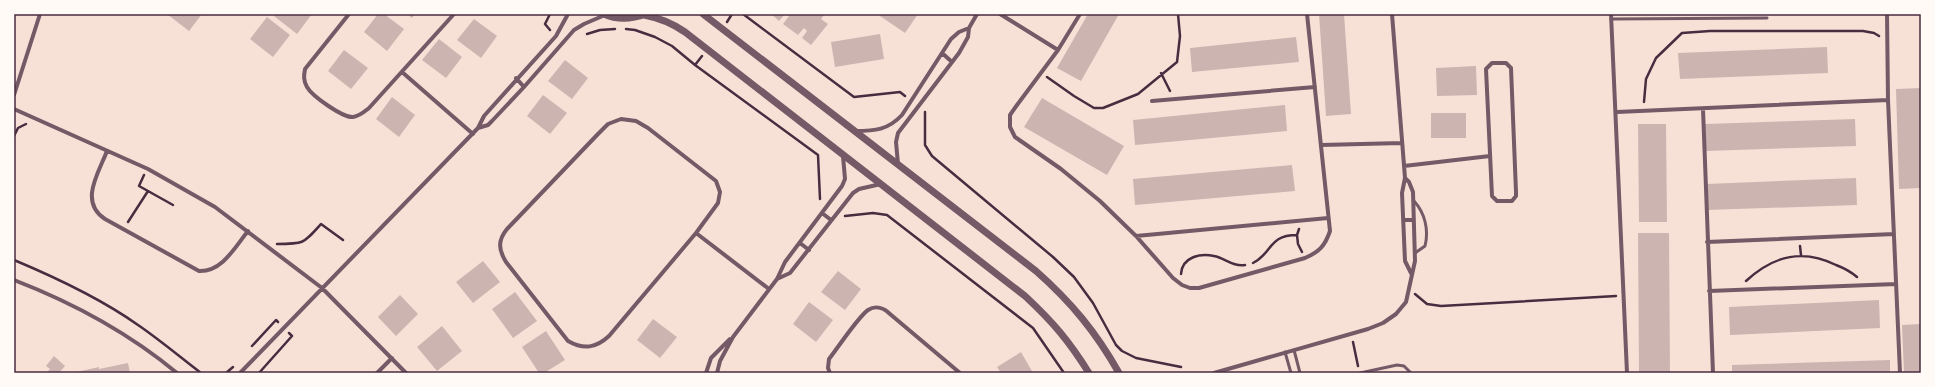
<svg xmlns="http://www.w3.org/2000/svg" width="1935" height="387" viewBox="0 0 1935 387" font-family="Raleway,sans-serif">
  <rect width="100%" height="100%" fill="#f7e1d7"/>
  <!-- building -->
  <path fill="#ccb4b1" d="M167,14H202L189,31Z
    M275,14H312L297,34L274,16Z
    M378,14H384L404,29L387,51L364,32Z
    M407,14H415L412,18Z
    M771,14H785L779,21Z
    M786,14H825L821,19L828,24L811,45L802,38L807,31L804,28L798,35L783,24L789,16Z
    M882,14H918L905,33L880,16Z
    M1088,14H1119L1081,81L1057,68Z
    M1319,14H1344L1351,114L1326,116Z
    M267,17L290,35L273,57L250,39Z
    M474,19L497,36L481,58L457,40Z
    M880,34L884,59L835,67L831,42Z
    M1296,37L1299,62L1192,72L1190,48Z
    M439,39L462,57L446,78L422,60Z
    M1827,47L1828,73L1680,79L1678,53Z
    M344,50L368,68L351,89L328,71Z
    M565,60L588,78L572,99L548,81Z
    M1476,66L1477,95L1437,96L1436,68Z
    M1921,88V188L1899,189L1896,89Z
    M543,95L567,113L550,134L527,116Z
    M392,97L415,115L399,137L376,119Z
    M1042,98L1124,146L1107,175L1024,127Z
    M1285,105L1287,131L1135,145L1133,120Z
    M1431,113H1466V138H1431Z
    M1855,119L1856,146L1706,151L1705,124Z
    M1638,124H1666L1667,222H1639Z
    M1292,165L1295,191L1135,205L1133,179Z
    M1856,178L1857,205L1707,210L1706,184Z
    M1638,233H1669L1670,373H1639Z
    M483,261L500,282L473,303L456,282Z
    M838,271L861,289L845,310L821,292Z
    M515,292L537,321L513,338L492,309Z
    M400,295L418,314L396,336L378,317Z
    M1879,300L1880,328L1730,335L1729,307Z
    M809,302L833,320L816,342L793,324Z
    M653,319L677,337L660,358L637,340Z
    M1921,324V373H1904L1902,325Z
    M442,326L462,351L437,371L417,347Z
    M546,331L565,360L544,373H539L522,347Z
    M1021,352L1033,373H1001L997,367Z
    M54,356L65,366L59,373H46L50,369L46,366Z
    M1890,360V373H1732V365Z
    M128,363L130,373H72L99,367V369Z"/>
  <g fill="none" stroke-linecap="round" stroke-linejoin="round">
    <!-- path -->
    <path stroke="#4a2c40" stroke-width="2.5" d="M743,14L854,97L900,92L905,96
      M727,22L732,14
      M626,29L635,30L655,37L672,46L695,65L818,155L820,199
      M550,30L545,24L550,14
      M587,34L600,30L615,29
      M695,65L702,56
      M1161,73L1170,91
      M1047,77L1074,96L1094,108H1103L1138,94L1177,62L1180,36L1178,14
      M1644,102L1646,79L1656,58L1682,33L1710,31H1863L1874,33L1879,36
      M925,112V145L932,156L1053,257L1074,277L1093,303L1116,345L1122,351L1136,358L1181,367
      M14,136L18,128L26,124
      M144,175L139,186L148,191
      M845,216L873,213L887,215L1033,328L1064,373
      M128,222L148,191L173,205
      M1297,235L1298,244L1302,252
      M277,244C304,244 303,244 321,224L343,240
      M1800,246L1801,255
      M14,260C57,278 100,298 138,325C160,340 180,357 201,373
      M1253,263C1273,253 1268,235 1297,235L1299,229
      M1181,274C1182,257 1200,253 1214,256C1225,258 1233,267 1245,265
      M1746,281C1773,256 1802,248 1836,265C1844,268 1850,271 1857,277
      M1415,294L1427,304L1441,306L1616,296
      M1353,342L1358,366
      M252,346L276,320L278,322
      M226,373L233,367
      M259,373L292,336L289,333"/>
    <!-- service -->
    <path stroke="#755966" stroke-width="3" d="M1611,19L1767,18
      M1414,201C1425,213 1429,230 1425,246L1415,253
      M1294,350L1300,373
      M1285,352L1291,373
      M1360,373L1397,365L1404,366L1411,373"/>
    <!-- minor -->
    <path stroke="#755966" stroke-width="4" d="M349,14L305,69C304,75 303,80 307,87C312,96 343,118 353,117C360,116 364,112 369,108L454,14
      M1000,14L1058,50
      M1080,14L1058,50L1017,105L1010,115V127L1015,137L1061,169L1100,201L1136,236L1173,278L1182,285L1190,288H1199L1305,258C1319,252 1325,246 1330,231L1307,14
      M1392,14L1405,178L1402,193L1405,261L1411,273
      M1611,14L1627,373
      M1887,14L1888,100L1900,373
      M942,53L952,62
      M1492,63H1506L1511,68L1516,192V196L1512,201H1497L1492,196L1486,69Z
      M402,72L473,134
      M516,78L524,87
      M14,95L40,14
      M1152,101L1315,87
      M14,109L148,169L215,207L322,288L406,373
      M1703,109L1713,373
      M1617,112L1888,100
      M621,119L636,121L648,128L716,181L720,192L718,203L696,233L609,336C596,348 584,350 568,341L506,262C498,249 498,240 507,229L598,134L608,124Z
      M478,128L488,125L492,121L524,87L574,30L584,24L605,15
      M855,131C875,131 888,130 902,115L951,39L959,32L969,28
      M1321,145L1402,143
      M107,151C98,174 79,202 105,219L199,271C222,272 235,247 248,231
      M898,164L896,142L898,133L959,53L968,37L969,28L977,14
      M1404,166L1490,156
      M822,213L831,220
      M1403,220H1414
      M696,233L769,289
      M1136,236L1328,218
      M1707,242L1894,234
      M800,243L809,250
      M777,279L790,273L853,193L859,189L881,184
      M14,280C71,302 130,334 177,373
      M1709,291L1896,284
      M240,373L478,128L484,116L556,36L568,14
      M377,373L392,358
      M706,373L711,358L730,339
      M717,373L720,361L733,337L777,279L785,262L842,186L845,179L843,156
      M830,373L828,368L829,359C837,349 858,317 868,310C876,305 884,308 890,314L960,373
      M1214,373L1368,329L1383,323L1396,314L1406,302L1415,261L1413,192L1409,182L1405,178"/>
    <!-- tertiary -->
    <path stroke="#755966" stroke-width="7" d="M604,14C617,20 632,19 646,14
      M703,14L1036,271C1071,302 1096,332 1119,373
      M644,15C660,18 672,23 685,32L1025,296C1053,322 1069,341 1089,373"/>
  </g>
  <!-- border -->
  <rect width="1935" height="387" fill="none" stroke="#fffaf5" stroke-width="30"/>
  <rect x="15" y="15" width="1905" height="357" fill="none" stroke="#4a2c40" stroke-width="1.5"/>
</svg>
